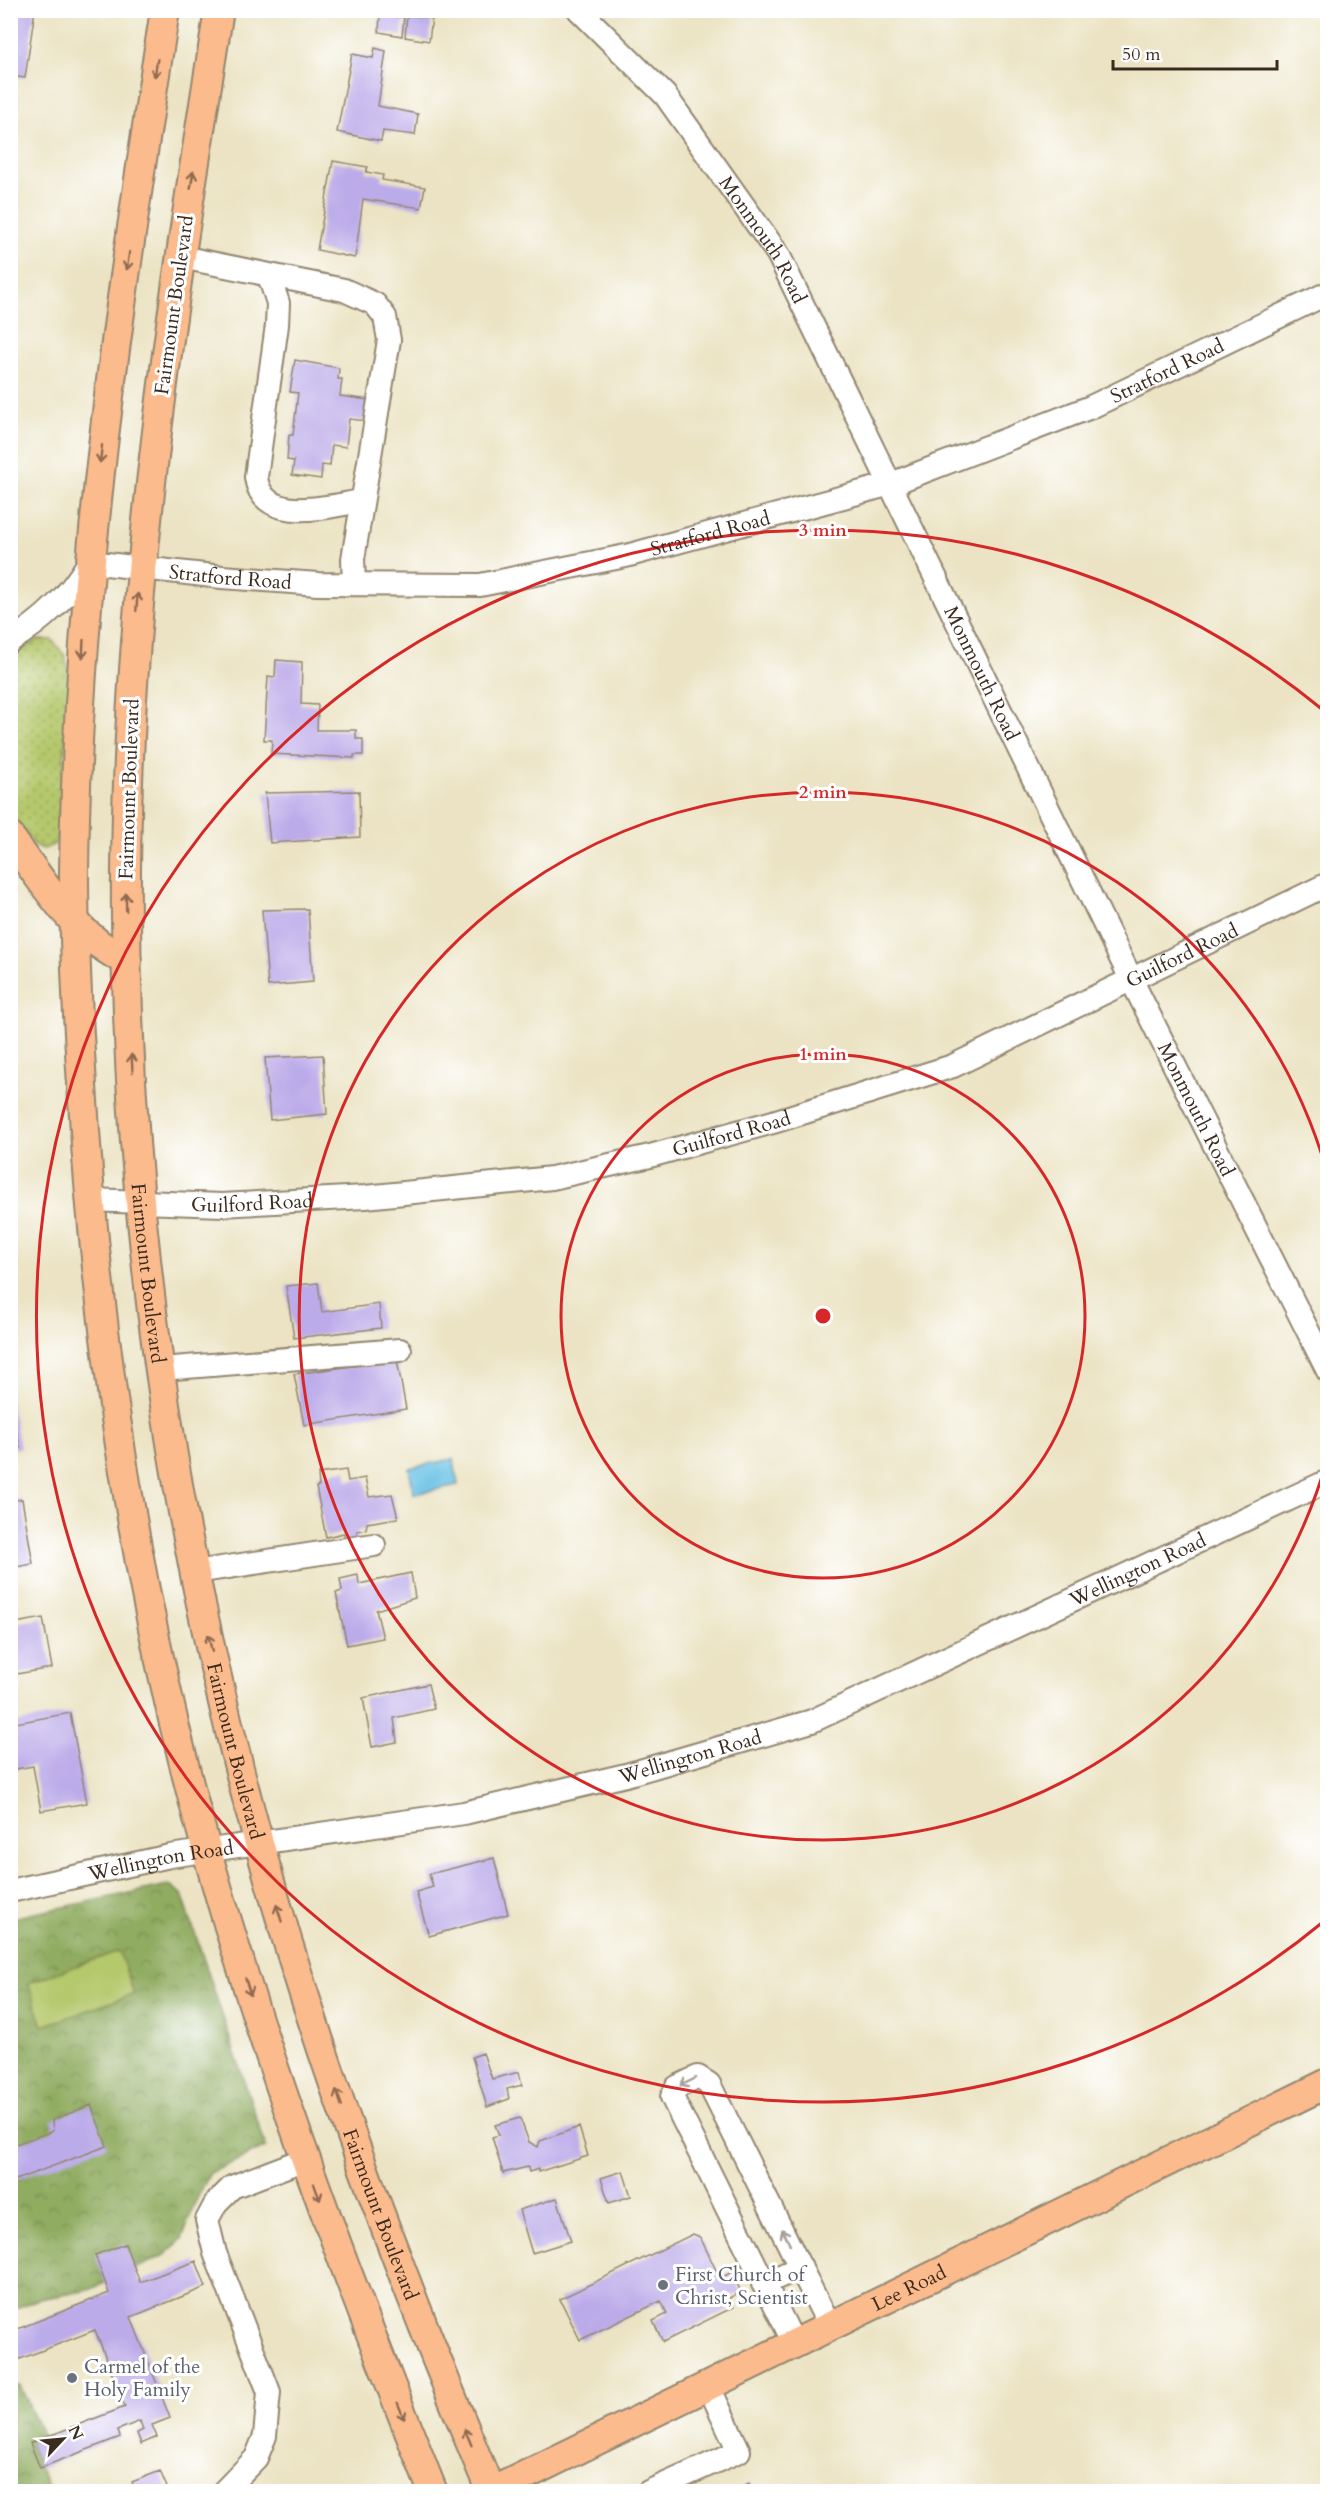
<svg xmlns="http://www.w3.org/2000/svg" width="1338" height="2502" viewBox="0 0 1338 2502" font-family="Cardo,serif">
  <defs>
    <pattern id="grass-dots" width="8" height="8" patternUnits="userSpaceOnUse" patternTransform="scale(1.5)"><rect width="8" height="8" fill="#b5c86c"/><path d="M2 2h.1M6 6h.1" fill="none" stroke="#94a358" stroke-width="1.8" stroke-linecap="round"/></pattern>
    <pattern id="forest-crowns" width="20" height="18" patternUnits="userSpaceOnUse" patternTransform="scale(1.5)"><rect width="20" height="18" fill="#90ac60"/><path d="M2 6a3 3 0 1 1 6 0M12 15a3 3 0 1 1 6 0" fill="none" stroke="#778c4f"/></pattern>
  </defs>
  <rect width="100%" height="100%" fill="#fff"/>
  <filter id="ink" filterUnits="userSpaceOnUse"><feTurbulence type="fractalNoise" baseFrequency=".0167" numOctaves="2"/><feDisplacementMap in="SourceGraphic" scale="12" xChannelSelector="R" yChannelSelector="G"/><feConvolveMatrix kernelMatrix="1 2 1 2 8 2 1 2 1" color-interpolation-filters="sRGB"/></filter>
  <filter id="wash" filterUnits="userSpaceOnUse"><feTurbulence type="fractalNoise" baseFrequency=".008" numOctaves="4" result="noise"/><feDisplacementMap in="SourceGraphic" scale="24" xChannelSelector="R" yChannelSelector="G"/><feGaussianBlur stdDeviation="1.35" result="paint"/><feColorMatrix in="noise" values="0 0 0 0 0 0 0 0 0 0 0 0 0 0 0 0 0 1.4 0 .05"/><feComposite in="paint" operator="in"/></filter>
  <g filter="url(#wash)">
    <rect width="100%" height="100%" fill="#ebe3c3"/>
    <!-- grass -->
    <path fill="url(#grass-dots)" stroke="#787945" stroke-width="1.5" d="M37,640H52L65,656L70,677L59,834L55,844L44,849L35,846L11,814V656Z"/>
    <!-- forest -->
    <path fill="url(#forest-crowns)" stroke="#666b3f" stroke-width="1.5" d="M168,1885L182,1894L266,2147L210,2173L194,2205L182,2239L165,2255L89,2290L40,2299L11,2310V1918Z
      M11,2386H20L44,2438L30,2444L49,2491L11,2492Z"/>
    <!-- garden -->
    <path fill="#b5c86c" stroke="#787945" stroke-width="1.5" d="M119,1951L134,1994L43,2026L28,1983Z"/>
    <!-- water -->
    <path fill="#67c1e5" stroke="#517682" stroke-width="1.5" d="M453,1459L458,1485L414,1494L409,1468Z"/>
    <g id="blocks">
      <!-- building -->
      <path fill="#bcabe9" d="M10,10H35L25,78L10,76Z
        M366,10H398L397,17H404L402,36L379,32L380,14Z
        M407,15L432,18L429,41L405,37Z
        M375,48L386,51L378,106L418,114L415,135L383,131L381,141L337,132L352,54L373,58Z
        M333,161L368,167L366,172L383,175L382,180L425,187L421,208L363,199L355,258L317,250Z
        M295,360L339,368L338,379H342L340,396L369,400L367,421L349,419L346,447L332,445L330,466L322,465L321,479L292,475L294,461L287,460L289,435H293L298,393L290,392Z
        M276,660L302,662L301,704L318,705L317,730H356V739H363V755H354V758L271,754L272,740H264L268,676L275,677Z
        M359,791L360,837L270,843L265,793Z
        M308,909L313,982L268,986L262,910Z
        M323,1055L327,1114L270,1120L265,1058Z
        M318,1283L322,1312L379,1304L381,1328L294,1338L286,1286Z
        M397,1360L406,1409L304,1425L294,1374Z
        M10,1399L20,1448L10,1450Z
        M346,1470L348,1481L365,1478L369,1497L392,1494L398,1518L367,1523L366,1529L357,1531L358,1543L346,1545L344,1533L326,1537L316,1487L319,1486L318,1474Z
        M22,1499L33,1564L10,1568V1501Z
        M411,1573L415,1598L376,1610L383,1638L347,1645L336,1593L342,1591L340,1579L358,1575L359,1584Z
        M43,1618L52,1668L10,1675V1624Z
        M428,1684L434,1709L394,1718L397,1742L372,1747L363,1698Z
        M70,1713L87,1803L41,1811L33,1766L10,1770V1724Z
        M494,1858L508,1914L429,1936L416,1892L433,1887L429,1874Z
        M483,2053L492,2079L519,2072L522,2085L507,2089L509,2099L487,2107L472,2057Z
        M91,2105L107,2146L10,2182V2146L53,2131L52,2120Z
        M520,2118L529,2142L538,2147L540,2141L579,2127L588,2156L538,2172V2169L529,2172L528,2167L503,2173L492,2137L499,2135L495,2125Z
        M623,2171L631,2196L609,2203L601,2178Z
        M557,2198L571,2241L532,2253L519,2210Z
        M693,2234L700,2237L720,2278L732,2272L741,2292L729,2298L734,2307L663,2342L653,2321L667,2314L661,2301L580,2340L560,2299Z
        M125,2244L140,2282L196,2261L206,2287L131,2317L170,2418L152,2425L157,2437L141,2444L137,2433L143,2430L140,2421L118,2430L120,2437L40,2468L30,2443L125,2407L95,2330L10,2363V2332L109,2293L95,2255Z
        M160,2471L169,2492H136L132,2482Z
        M749,2483L753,2492H732Z"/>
    </g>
  </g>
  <g filter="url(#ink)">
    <use href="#blocks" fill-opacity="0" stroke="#938670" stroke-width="1.5"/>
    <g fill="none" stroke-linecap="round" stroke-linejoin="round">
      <defs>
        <g id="minor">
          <path id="s1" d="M579,10L665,95L778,254L1131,979L1328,1371"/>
          <path d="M181,257L344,290L375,304L385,317L389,340L353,559L354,584"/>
          <path d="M269,276L278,303L277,325L256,477C262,526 329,506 362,501"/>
          <path id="s2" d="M10,641C44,620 69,596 89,562L222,577L318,584L480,585L626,556L891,484L1091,407L1328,293"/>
          <path id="s3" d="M90,1200L222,1205L365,1197L552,1178L650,1156L773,1122L953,1066L1328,884"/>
          <path d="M161,1369L400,1350"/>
          <path d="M195,1572L374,1545"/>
          <path id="s4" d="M10,1891L170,1856L464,1813L626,1775L812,1721L1328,1481"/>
          <path d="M763,2284L801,2267"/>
          <path d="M795,2345L672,2097L677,2087L698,2077L709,2084L830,2327"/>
          <path d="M223,2492L256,2458L265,2436L269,2392L215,2253L207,2220L216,2203L232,2187L305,2159"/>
          <path d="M648,2492L739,2451L709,2387"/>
        </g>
        <g id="major">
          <path d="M165,10C120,296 77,582 74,872C74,948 78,1025 83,1101C99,1356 139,1609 208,1855C269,2072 349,2282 433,2492"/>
          <path id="s5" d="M219,10C173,297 128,582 126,872C123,1199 172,1529 259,1843C320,2065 402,2280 491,2492"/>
          <path d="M10,837C44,883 74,936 127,961"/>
          <path id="s6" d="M491,2492L1328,2083"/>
        </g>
      </defs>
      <!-- minor casing -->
      <use href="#minor" stroke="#938670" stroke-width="26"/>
      <!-- major casing -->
      <use href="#major" stroke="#938670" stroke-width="32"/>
      <!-- minor -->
      <use href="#minor" stroke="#fff" stroke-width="22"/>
      <!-- major -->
      <use href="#major" stroke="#fbbb8d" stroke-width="28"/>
    </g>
    <!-- one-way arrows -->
    <defs><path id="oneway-shaft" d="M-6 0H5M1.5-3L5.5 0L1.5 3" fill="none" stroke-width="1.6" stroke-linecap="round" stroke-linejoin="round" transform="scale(1.5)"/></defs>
    <g stroke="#916b50">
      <use href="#oneway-shaft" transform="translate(156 68) rotate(99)"/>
      <use href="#oneway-shaft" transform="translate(192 180) rotate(-81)"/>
      <use href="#oneway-shaft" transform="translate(128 261) rotate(98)"/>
      <use href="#oneway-shaft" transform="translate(101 454) rotate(97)"/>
      <use href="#oneway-shaft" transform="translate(137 602) rotate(-85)"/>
      <use href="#oneway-shaft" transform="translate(83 649) rotate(93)"/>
      <use href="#oneway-shaft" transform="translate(126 902) rotate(-91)"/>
      <use href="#oneway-shaft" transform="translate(132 1063) rotate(-94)"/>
      <use href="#oneway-shaft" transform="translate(210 1643) rotate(-102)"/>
      <use href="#oneway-shaft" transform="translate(279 1913) rotate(-107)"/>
      <use href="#oneway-shaft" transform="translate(248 1987) rotate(73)"/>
      <use href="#oneway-shaft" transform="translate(339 2098) rotate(-109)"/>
      <use href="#oneway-shaft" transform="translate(317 2192) rotate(70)"/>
      <use href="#oneway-shaft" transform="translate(401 2411) rotate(68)"/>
      <use href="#oneway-shaft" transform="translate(468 2437) rotate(-113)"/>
    </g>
    <g stroke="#a79f9a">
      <use href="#oneway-shaft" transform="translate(688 2082) rotate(154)"/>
      <use href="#oneway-shaft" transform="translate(786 2237) rotate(-116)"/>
    </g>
  </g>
  <!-- distance rings -->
  <g fill="none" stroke="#d62828" stroke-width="3">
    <circle cx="823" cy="1316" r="262"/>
    <path d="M1327 1460A524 524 0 1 1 1327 1172"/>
    <path d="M1323 1922A786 786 0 1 1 1323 710"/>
  </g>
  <!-- markers -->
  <g fill="#6b7280" stroke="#fff" stroke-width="2">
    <circle cx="663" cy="2285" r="6"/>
    <circle cx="72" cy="2378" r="6"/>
  </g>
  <g text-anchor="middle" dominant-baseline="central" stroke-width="6" stroke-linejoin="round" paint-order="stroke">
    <!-- street labels -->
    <g font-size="20" fill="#3b2a1e" stroke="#fff">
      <text stroke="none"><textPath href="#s1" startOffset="296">Monmouth Road</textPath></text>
      <text transform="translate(174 305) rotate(-82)">Fairmount Boulevard</text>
      <text stroke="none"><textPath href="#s2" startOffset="1227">Stratford Road</textPath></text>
      <text stroke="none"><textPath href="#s2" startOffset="741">Stratford Road</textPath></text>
      <text stroke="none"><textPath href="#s2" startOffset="255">Stratford Road</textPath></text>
      <text stroke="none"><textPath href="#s1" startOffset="782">Monmouth Road</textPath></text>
      <text transform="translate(129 789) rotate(-88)">Fairmount Boulevard</text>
      <text stroke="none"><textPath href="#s3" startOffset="1134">Guilford Road</textPath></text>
      <text stroke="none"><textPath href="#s1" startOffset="1268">Monmouth Road</textPath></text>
      <text stroke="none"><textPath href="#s3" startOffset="648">Guilford Road</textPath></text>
      <text stroke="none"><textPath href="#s3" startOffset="162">Guilford Road</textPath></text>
      <text stroke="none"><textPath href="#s5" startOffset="1270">Fairmount Boulevard</textPath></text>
      <text stroke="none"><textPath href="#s4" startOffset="1180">Wellington Road</textPath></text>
      <text stroke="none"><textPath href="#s5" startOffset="1756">Fairmount Boulevard</textPath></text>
      <text stroke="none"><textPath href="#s4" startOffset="694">Wellington Road</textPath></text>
      <text stroke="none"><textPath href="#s4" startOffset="154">Wellington Road</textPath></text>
      <text stroke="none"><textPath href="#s5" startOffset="2242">Fairmount Boulevard</textPath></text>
      <text stroke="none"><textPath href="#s6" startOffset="465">Lee Road</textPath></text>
    </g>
    <!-- worship labels -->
    <g font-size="20" fill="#5b616d" stroke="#fff" text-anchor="start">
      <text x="675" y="2274">First Church of<tspan x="675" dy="23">Christ, Scientist</tspan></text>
      <text x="84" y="2366">Carmel of the<tspan x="84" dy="23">Holy Family</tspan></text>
    </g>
  </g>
  <circle cx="823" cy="1316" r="9" fill="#d62828" stroke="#fff" stroke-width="3"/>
  <g font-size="18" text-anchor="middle" font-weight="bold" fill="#d62828" stroke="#fff" stroke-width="6" stroke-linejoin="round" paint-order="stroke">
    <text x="823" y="536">3 min</text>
    <text x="823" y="798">2 min</text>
    <text x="823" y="1060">1 min</text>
  </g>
  <!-- margin -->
  <rect width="1338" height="2502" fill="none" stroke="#fff" stroke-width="36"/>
  <!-- north arrow -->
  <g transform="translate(63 2439) rotate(64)" stroke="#ffffff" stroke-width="4.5" paint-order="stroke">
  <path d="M0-4.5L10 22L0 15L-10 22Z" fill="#3b2a1e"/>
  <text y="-9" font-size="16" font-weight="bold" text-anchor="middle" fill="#3b2a1e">N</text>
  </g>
  <!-- scale -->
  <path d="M1113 60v9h164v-9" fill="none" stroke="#3b2a1e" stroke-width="3"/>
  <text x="1122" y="60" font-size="18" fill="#3b2a1e" stroke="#ffffff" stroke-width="4.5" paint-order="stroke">50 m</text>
</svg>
